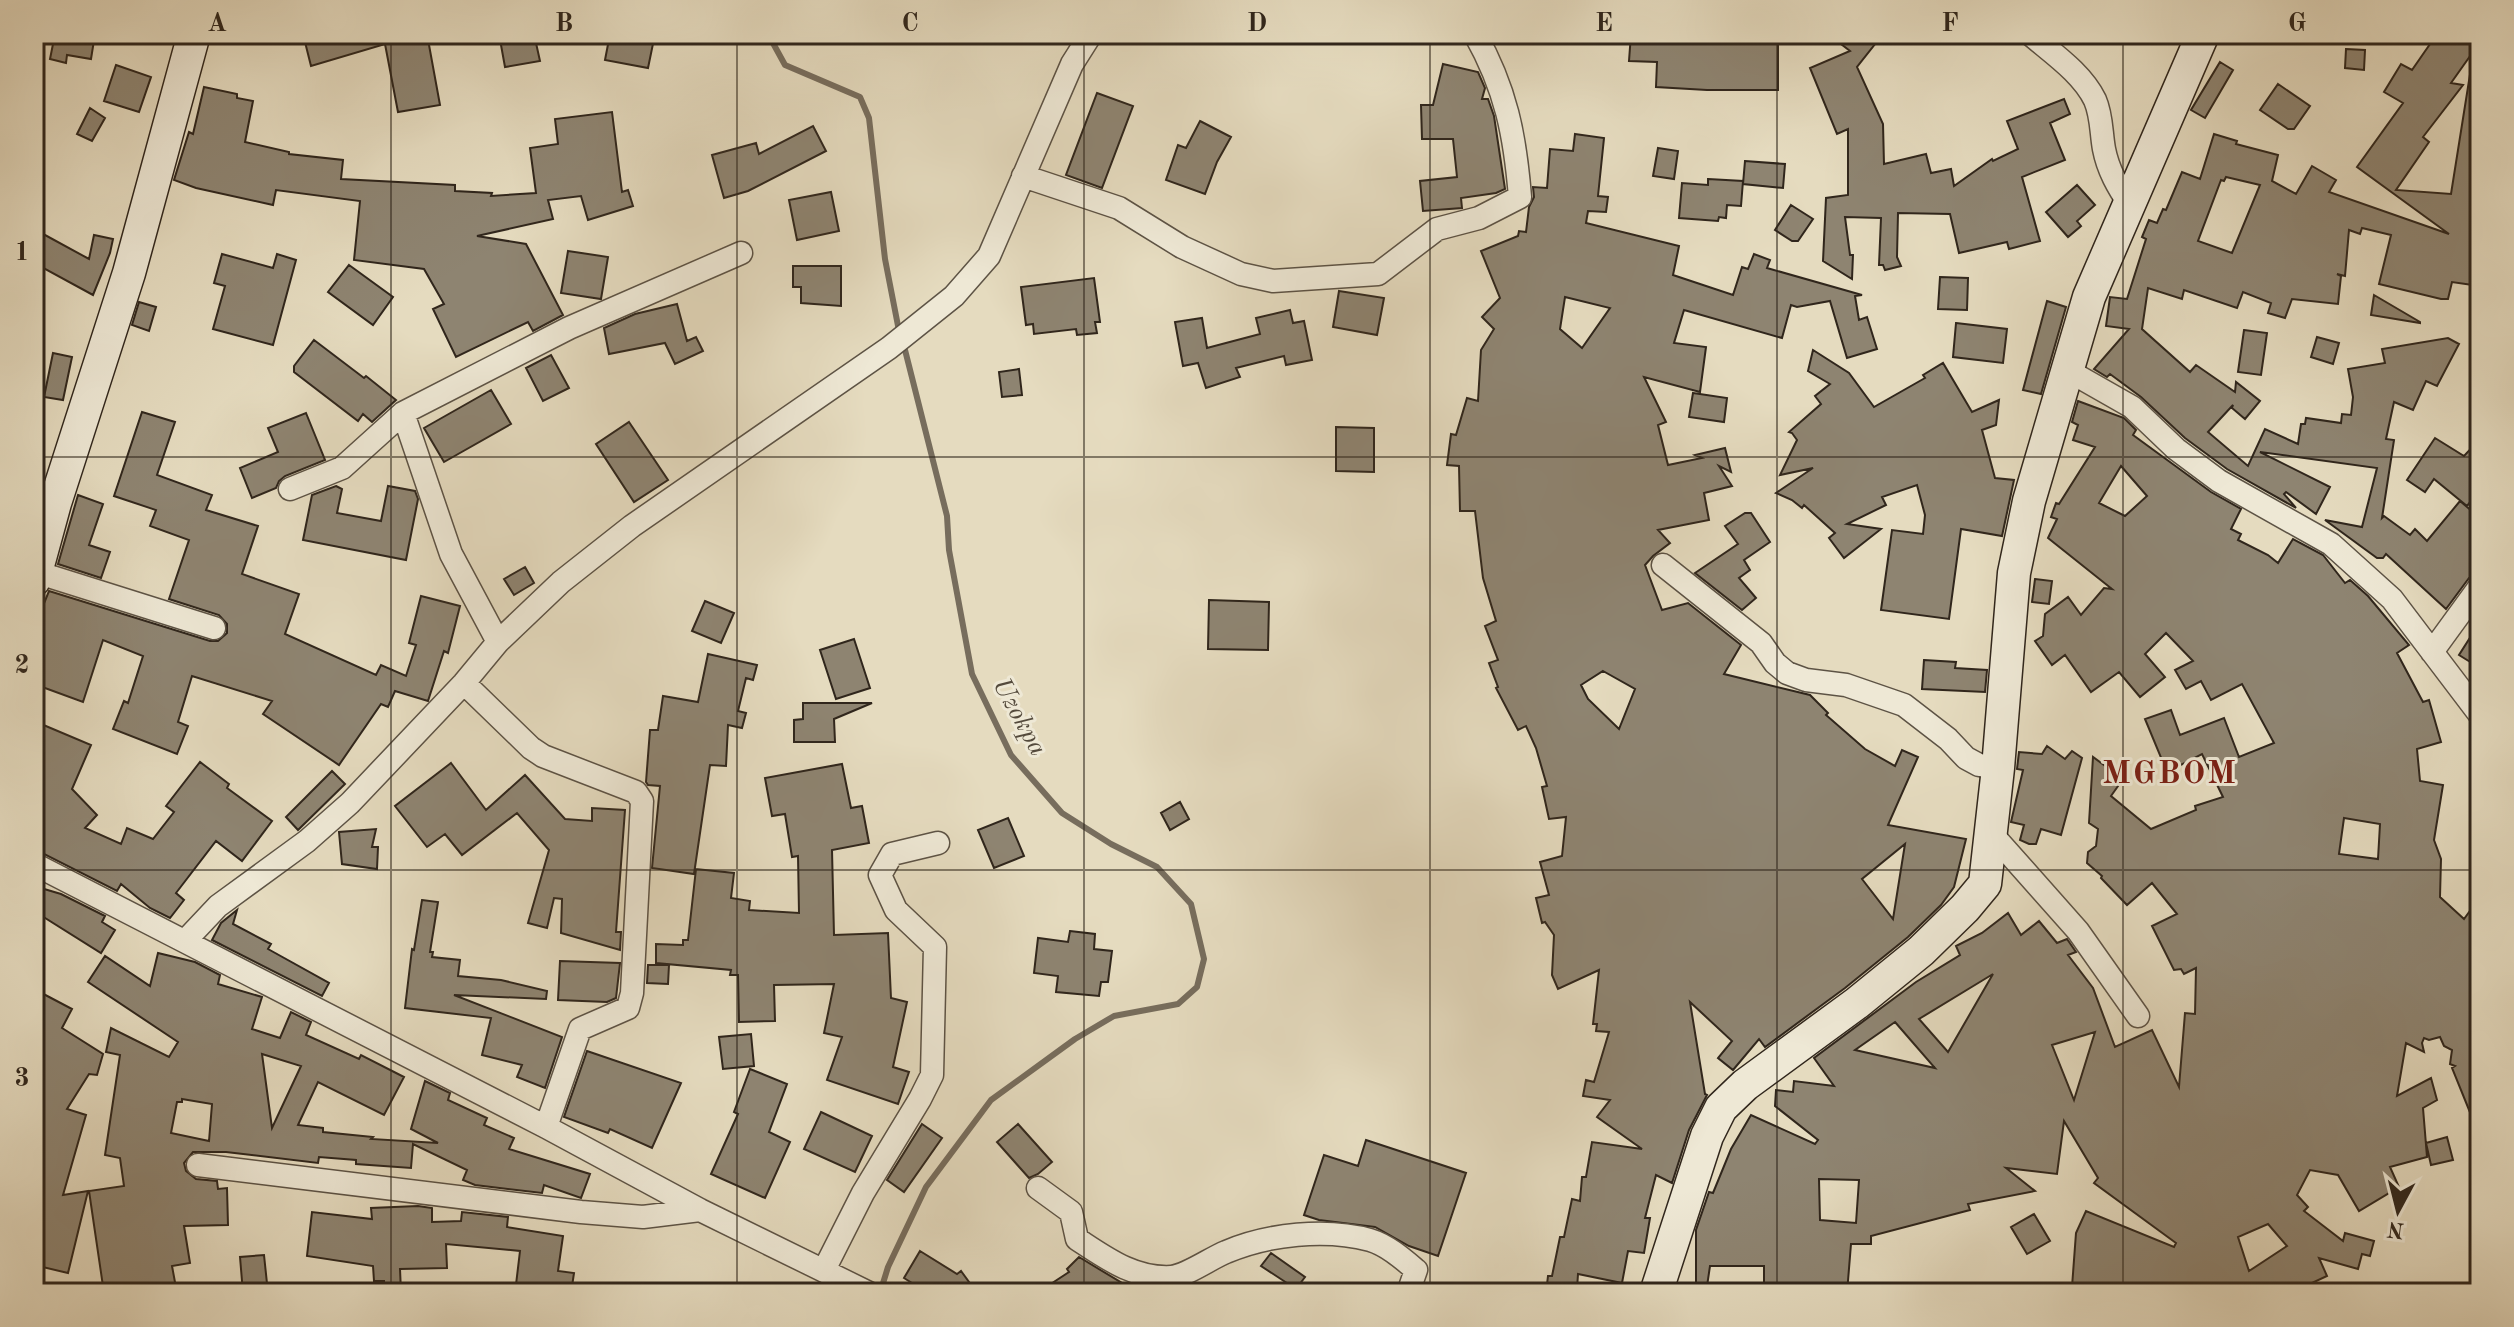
<svg xmlns="http://www.w3.org/2000/svg" width="2514" height="1327" viewBox="0 0 2514 1327" font-family="'Old Standard TT',serif">
  <rect width="100%" height="100%" fill="#e5dbbf"/>
  <filter id="stains"><feTurbulence type="fractalNoise" baseFrequency=".0025" numOctaves="4"/><feColorMatrix values="0 0 0 0 .2 0 0 0 0 .09 0 0 0 0 .02 0 0 0 .5 -.17"/></filter>
  <radialGradient id="worn" r=".72"><stop offset=".6" stop-color="#630" stop-opacity="0"/><stop offset="1" stop-color="#630" stop-opacity=".3"/></radialGradient>
  <g fill="none" stroke-linecap="round" stroke-linejoin="round">
    <!-- stream -->
    <path stroke="#776d5d" stroke-width="6" d="M768,34L785,65L860,97L869,118L885,259L899,331
      M34,49L38,34
      M880,1293L888,1267L926,1187L991,1100L1075,1039L1114,1016L1178,1004L1197,987L1204,959L1191,904L1157,867L1111,844L1062,813L1011,755L972,674L949,550L947,516L903,342"/>
  </g>
  <!-- building -->
  <path fill="#8e8471" stroke="#30261c" stroke-width="2" fill-rule="evenodd" d="M55,34H95L91,59L67,55L66,63L50,59Z
    M303,34H427L440,105L398,112L385,44L311,66Z
    M499,34H534L540,61L505,67Z
    M610,34H655L648,68L605,60Z
    M1631,34H1711L1710,42L1778,41V90H1707L1656,87L1657,62L1629,61Z
    M1828,34H1883L1857,67L1883,124L1884,164L1926,154L1931,173L1951,169L1954,186L1992,159L1993,161L2018,149L2007,121L2064,99L2070,114L2050,123L2065,160L2022,177L2040,241L2009,249L2007,242L1959,253L1950,214L1898,213L1897,257L1901,266L1885,270L1883,265H1879L1881,218L1845,217L1850,255H1853L1852,279L1823,261L1826,198L1848,195V129L1837,134L1810,68L1850,51Z
    M2437,34H2480V42L2451,83L2463,85L2423,137L2429,142L2396,190L2451,194L2471,68L2480,69V286L2452,282L2448,299H2441L2379,284L2391,235L2362,228L2360,234L2349,230L2345,276L2337,274L2341,276L2338,304L2292,299L2285,318L2268,313L2271,303L2243,292L2237,308L2184,290L2182,299L2148,288L2142,329L2190,372L2196,365L2235,392L2236,382L2260,401L2245,419L2232,408L2233,405L2208,432L2248,466L2265,429L2298,444L2301,424H2305L2306,418L2341,423L2342,414L2351,415L2353,397L2348,369L2385,363L2382,349L2448,338L2459,344L2437,386L2426,381L2413,410L2394,402L2386,439L2394,440L2382,518L2384,516L2410,535L2415,529L2427,541L2460,501L2480,518V572L2469,578L2446,609L2386,554L2383,558H2377L2325,520L2362,527L2377,468L2260,452L2330,487L2316,514L2286,492L2284,494L2296,508L2227,469L2185,438L2141,397L2110,374L2107,377L2094,369L2129,329L2106,326L2110,297L2127,299L2146,239L2142,237L2149,220L2157,223L2163,209L2166,210L2182,172L2200,179L2214,134L2237,141L2236,144L2278,155L2272,181L2296,194L2312,166L2336,180L2329,192L2449,234L2357,167L2403,103L2384,92L2401,64L2412,70ZM2226,177L2260,185L2232,253L2198,241L2221,180L2224,181Z
    M2346,49L2365,50L2364,70L2345,68Z
    M2220,62L2233,70L2205,118L2191,110Z
    M1443,64L1478,72L1485,88L1482,99H1488L1494,116L1505,189L1496,193L1461,198L1462,208L1423,211L1420,181L1457,177L1453,139H1422L1421,105H1433Z
    M116,65L151,77L139,112L104,101Z
    M2278,84L2310,106L2294,129H2288L2260,110Z
    M204,87L237,94V98L253,101L245,142L289,152V154L343,160L341,179L455,185V191L492,193L491,196L536,193L530,148L558,144L555,119L612,112L622,192L628,190L633,206L588,220L581,196L548,200L553,219L477,236L526,244L563,315L533,331L528,322L456,357L433,309L444,304L424,269L354,260L360,201L276,190L273,205L196,188L174,180L189,132L193,134Z
    M1097,93L1133,106L1102,188L1066,175Z
    M90,108L105,118L92,141L77,134Z
    M1200,121L1231,137L1217,162L1205,194L1166,180L1178,145L1186,148Z
    M813,126L826,151L748,191L724,198L712,155L756,143L759,154Z
    M1575,134L1604,138L1598,196L1608,197L1606,212L1588,211L1586,223L1679,246L1673,275L1733,295L1742,267L1748,269L1754,254L1770,260L1767,268L1862,295L1855,296L1859,320L1867,317L1877,349L1847,358L1830,301L1797,307L1791,305L1782,338L1684,310L1674,343L1706,347L1700,392L1644,377L1666,422L1658,425L1668,465L1702,458L1695,455L1725,448L1731,472L1719,466L1732,486L1704,493L1709,520L1658,530L1670,543L1653,556L1645,565L1662,610L1688,603L1741,645L1724,674L1810,695L1828,713L1826,715L1865,749L1895,766L1902,750L1918,757L1888,825L1966,839L1954,887L1941,905L1908,937L1845,988L1765,1047L1759,1039L1733,1070L1718,1058L1732,1041L1690,1002L1705,1094L1707,1095L1689,1130L1672,1183L1656,1175L1645,1218H1650L1644,1253L1628,1251L1622,1283L1578,1274L1577,1289L1564,1288L1563,1293H1546L1548,1276H1552L1560,1237H1564L1572,1199L1580,1201L1582,1177H1586L1592,1142L1642,1149L1597,1117L1610,1100L1583,1096L1586,1080L1594,1082L1609,1032L1596,1031L1597,1024H1593L1599,970L1558,989L1552,975L1554,935L1545,922L1542,923L1536,898L1549,895L1540,862L1562,856L1566,817L1549,819L1542,787L1547,786L1536,748L1526,726L1518,730L1496,688L1498,687L1489,663L1498,660L1485,626L1496,621L1483,578L1475,511H1460L1459,466L1447,465L1451,434L1456,435L1467,398L1478,401L1481,350L1494,329L1482,317L1500,298L1481,251L1518,236L1519,231L1526,232L1529,207L1534,197L1533,187L1547,188L1550,149L1573,151ZM1565,297L1610,308L1582,348L1560,329ZM1603,671L1635,689L1619,729L1588,699L1581,685ZM1905,844L1893,919L1862,879Z
    M1658,148L1678,151L1674,179L1653,176Z
    M1745,161L1785,164L1783,188L1743,184Z
    M1708,179L1743,181L1741,206L1727,205L1726,218L1719,217L1718,221L1679,218L1682,183L1708,185Z
    M2077,185L2095,205L2077,221L2081,226L2068,237L2046,212Z
    M831,192L839,231L797,240L789,200Z
    M1791,205L1813,219L1798,241H1792L1775,230Z
    M34,229L89,259L94,235L113,239L110,253L93,295L34,263Z
    M568,251L608,257L601,299L561,293Z
    M222,254L273,268L277,254L296,260L273,345L213,329L225,286L214,283Z
    M349,265L393,297L373,325L328,292Z
    M793,266H841V306L801,303V287H793Z
    M1940,277L1968,278L1967,310L1938,309Z
    M1094,278L1100,322H1095L1097,333L1077,335L1076,329L1034,334L1033,324L1026,325L1021,287Z
    M1339,291L1384,298L1377,335L1333,327Z
    M2374,295L2420,322V323L2371,315Z
    M2047,301L2066,307L2041,394L2023,390Z
    M139,302L156,307L149,331L132,325Z
    M677,304L687,341L696,337L703,351L675,364L665,343L609,354L604,328L635,314Z
    M1290,310L1293,323L1304,321L1312,360L1286,365L1284,356L1236,368L1240,377L1206,388L1198,363L1183,366L1175,322L1202,318L1207,348L1260,334L1256,318Z
    M1956,323L2007,329L2003,363L1953,357Z
    M2244,330L2267,333L2261,375L2238,372Z
    M2317,337L2339,343L2333,364L2311,357Z
    M314,340L364,378L366,376L396,400L372,422L363,414L358,421L294,372V366Z
    M1813,350L1849,373L1874,407L1925,378L1923,375L1943,363L1972,412L1999,400L1996,425L1982,430L1995,478L2014,480L2002,536L1961,529L1949,619L1881,610L1892,530L1923,534L1925,515L1917,485L1882,497L1886,505L1847,524L1881,529L1844,558L1829,538L1835,533L1804,505L1802,508L1792,500L1776,493L1813,468L1780,475L1797,440L1792,433L1789,432L1821,404L1815,396L1830,384L1808,371Z
    M53,353L72,357L63,400L44,397Z
    M551,355L569,388L543,401L526,368Z
    M1019,369L1022,395L1002,397L999,372Z
    M491,390L511,424L444,462L424,428Z
    M1693,393L1727,398L1724,422L1689,417Z
    M2078,401L2124,418L2136,430L2133,435L2211,492L2241,509L2231,529L2241,534L2238,540L2268,555L2278,563L2293,539L2323,555L2345,583L2350,580L2368,596L2409,645L2397,653L2423,702L2429,700L2441,742L2417,749L2420,781L2443,785L2434,840L2441,859L2440,897L2464,919L2480,897V1137L2452,1068L2455,1066L2450,1064L2452,1050L2444,1046L2440,1037L2429,1040L2424,1038L2422,1043L2424,1052L2406,1043L2397,1096L2431,1078L2437,1100L2423,1108L2427,1157L2390,1167L2399,1187L2359,1211L2338,1175L2310,1170L2297,1195L2308,1207L2304,1211L2343,1241L2345,1233L2374,1241L2370,1256L2362,1254L2358,1269L2319,1258L2327,1276L2299,1289L2301,1293H2073L2074,1287H2072L2076,1233L2086,1211L2174,1247L2176,1243L2094,1183L2098,1178L2064,1121L2057,1174L2006,1168L2035,1191L1968,1204L1970,1210L1871,1236V1244H1851L1847,1293H1764V1266H1710L1706,1293H1696V1230L1709,1192L1713,1193L1731,1149L1751,1115L1815,1144L1818,1140L1775,1106L1776,1090L1793,1092L1794,1081L1834,1086L1814,1058L1916,982L1960,955L1956,946L1982,933L2008,913L2021,935L2039,921L2057,943L2067,939L2076,952L2068,955L2093,988L2115,1047L2152,1030L2179,1087L2185,1013L2195,1014L2196,968L2184,974L2181,969L2174,970L2152,926L2177,914L2152,883L2127,905L2101,878L2102,876L2087,863L2088,852L2096,846L2098,829L2089,823L2093,757L2123,779L2111,796L2151,829L2196,810L2195,806L2223,797L2202,754L2167,772L2145,719L2171,710L2180,735L2224,718L2239,757L2274,743L2242,684L2211,700L2201,681L2186,689L2175,670L2193,661L2166,633L2145,654L2165,677L2140,697L2119,672L2091,692L2065,655L2052,665L2035,641L2043,636L2045,614L2068,597L2081,615L2104,588L2112,589L2048,538L2057,519L2051,517L2056,503L2059,504L2095,447L2073,440L2078,425L2072,422ZM2121,466L2147,496L2125,516L2099,503ZM2344,818L2380,824L2378,859L2339,854ZM1993,974L1948,1052L1919,1019ZM1895,1022L1935,1068L1855,1050ZM2095,1032L2074,1100L2052,1045ZM1819,1179L1859,1180L1856,1223L1820,1220ZM2268,1224L2287,1246L2249,1271L2238,1237Z
    M142,412L175,422L157,475L212,495L206,510L258,526L242,574L299,594L285,634L376,675L381,665L406,676L416,645L409,643L421,596L460,606L448,653L444,651L428,701L395,691L388,707L381,704L339,765L263,714L272,701L192,676L178,722L188,726L177,754L113,729L124,701L128,703L143,656L103,640L83,702L34,684V676L43,653L34,650V628L49,591L210,641H218L227,633V624L219,615L169,599L189,540L150,526L156,510L114,496Z
    M306,413L325,460L285,476L279,481L276,488L252,498L240,468L278,452L268,428Z
    M629,422L668,480L634,502L596,444Z
    M1336,427L1374,428V472L1336,471Z
    M2435,438L2464,456L2480,439V490L2467,506L2434,479L2425,492L2407,480Z
    M336,486L342,489L337,513L381,521L388,486L415,491L418,499L406,560L303,540L312,495Z
    M78,495L103,504L89,545L110,552L101,578L58,564Z
    M1745,513H1751L1770,542L1744,560L1750,570L1739,578L1756,598L1742,610L1695,573L1738,544L1725,526Z
    M525,567L534,583L514,595L504,579Z
    M2035,579L2052,581L2049,604L2032,602Z
    M1209,600L1269,602L1268,650L1208,649Z
    M705,601L734,613L721,643L692,631Z
    M2480,622V668L2459,655Z
    M854,639L870,688L836,699L820,650Z
    M708,654L757,665L753,680L746,678L738,711L746,713L742,728L728,725L726,766L710,765L694,874L652,868L660,786L648,785L646,782L650,730H658L663,696L698,702Z
    M1924,660L1956,662L1955,668L1987,670L1985,692L1922,689Z
    M803,703H872L834,719L835,742H794V720L803,719Z
    M34,721L91,745L72,789L97,815L85,828L121,844L127,828L153,839L174,812L166,806L200,762L229,784L227,788L272,821L242,861L216,841L176,893L184,900L170,918L150,908L121,884L117,891L34,849Z
    M2047,746L2065,759L2072,751L2082,758L2061,835L2041,829L2036,844H2029L2020,840L2024,825L2011,822L2023,770L2017,769L2019,752L2042,754Z
    M451,763L486,810L525,775L565,819L592,821V808L625,810L616,932H621L620,950L561,933L562,899L554,898L547,928L528,923L549,850L517,813L462,855L445,834L427,847L395,806Z
    M842,764L851,808L862,806L869,843L832,850L834,935L888,933L891,998L907,1002L893,1067L909,1072L898,1104L827,1080L842,1037L824,1033L834,984L774,985L775,1021L739,1022L738,975H730L731,970L656,963V944L683,945V940H688L696,869L734,873L731,898L750,901L749,910L799,913L798,856L792,857L785,814L772,816L765,778Z
    M332,771L345,784L298,830L286,817Z
    M1180,802L1189,819L1170,830L1161,813Z
    M1008,818L1024,856L994,868L978,830Z
    M376,829L372,847H378L377,869L342,864L339,832Z
    M34,886L61,894L105,916L102,922L115,930L101,953L34,911Z
    M422,900L438,902L430,952H433L432,957L460,960L458,976L501,980L547,991L546,999L454,995L562,1037L545,1088L517,1077L522,1065L482,1055L491,1018L405,1008L412,949L414,950Z
    M237,910L233,924L271,944L268,949L329,983L322,996L212,940L221,923Z
    M1070,931L1095,934L1094,949L1112,951L1108,982H1101L1099,996L1056,992L1058,976L1034,973L1038,938L1068,942Z
    M158,953L195,962L220,975L218,984L262,997L252,1029L280,1038L291,1012L311,1022L306,1035L359,1059L361,1055L404,1077L384,1115L318,1082L298,1125L323,1128V1132L373,1137L371,1139L438,1143L411,1129L425,1081L450,1093L448,1100L487,1118L484,1125L514,1138L509,1149L590,1174L581,1198L544,1185L542,1193L475,1185L463,1180L467,1170L413,1144L411,1168L356,1164V1160L319,1157L318,1163L226,1152H193L184,1163L186,1171L196,1179L217,1181L218,1189L227,1188L228,1225L184,1226L190,1263L172,1266L177,1293H104L89,1191L124,1186L120,1158L105,1155L120,1055L106,1052L111,1028L169,1057L178,1042L88,982L105,956L150,986ZM262,1054L301,1066L272,1128ZM182,1099L212,1104L209,1141L171,1133L177,1102H182Z
    M560,961L620,963L616,998L607,1002L558,1000Z
    M648,965H669L668,984L647,983Z
    M34,989L72,1009L62,1028L103,1054L97,1075L89,1074L67,1109L86,1115L63,1195L88,1191L68,1273L34,1265Z
    M751,1034L754,1066L723,1069L719,1037Z
    M587,1051L681,1083L652,1148L610,1129L608,1133L564,1117Z
    M750,1069L787,1084L769,1132L790,1142L765,1198L711,1174L738,1114L734,1112Z
    M821,1112L872,1136L855,1172L804,1149Z
    M922,1124L942,1138L904,1192L887,1180Z
    M1018,1124L1052,1162L1038,1174L1029,1178L997,1142Z
    M2447,1137L2453,1160L2431,1165L2426,1143Z
    M1366,1140L1466,1173L1438,1256L1409,1246L1375,1227L1319,1220L1304,1215L1324,1155L1358,1166Z
    M418,1206L432,1208V1222L461,1221L462,1212L508,1217L507,1227L563,1236L558,1271L574,1273L571,1293H515L520,1251L446,1244L447,1268L400,1269L401,1292H384V1281H374L373,1266L307,1256L312,1212L372,1219L371,1208Z
    M2034,1214L2050,1241L2027,1254L2011,1227Z
    M920,1251L957,1274L961,1271L977,1293H928L904,1278Z
    M1271,1253L1305,1277L1296,1289L1261,1266Z
    M264,1255L268,1293H243L240,1257Z
    M1079,1257L1122,1283L1111,1293H1037L1069,1272L1067,1269Z"/>
  <g fill="none" stroke-linecap="round" stroke-linejoin="round">
    <defs>
      <path id="street" d="M2030,34C2052,53 2082,73 2095,100C2102,116 2101,133 2104,149C2108,170 2118,187 2130,205
        M1023,176L1119,208L1182,247L1241,274L1273,281L1378,274L1437,229L1479,218L1520,197C1515,135 1506,89 1475,34
        M2067,370L2132,407L2176,449L2219,481L2331,544L2392,599L2480,715
        M403,413L451,554L498,642
        M290,489L342,468L403,413L569,328L741,253
        M1663,565L1761,643L1775,663L1787,673L1806,680L1846,685L1904,705L1948,739L1966,758L1979,765L1998,768
        M36,572L214,628
        M2432,652L2480,586
        M464,683L531,748L543,756L636,792L642,801L632,993L628,1008L580,1029L546,1127
        M1991,833L2078,931L2138,1016
        M34,864L546,1127L700,1210L869,1293
        M185,941L218,906L307,841L350,803L464,683L498,642L561,582L632,526L889,348L954,296L989,256L1072,64L1091,34
        M198,1165L581,1212L643,1217L700,1210
        M1038,1188L1071,1212L1077,1239C1106,1258 1134,1279 1171,1277C1186,1276 1211,1258 1226,1252C1268,1234 1326,1228 1370,1240C1387,1245 1403,1259 1416,1270L1408,1293
        M824,1270L863,1193L920,1099L932,1075L935,947L896,910L880,875L892,854L938,843"/>
      <path id="secondary" d="M34,580L55,503L129,273L194,34
        M1656,1293L1707,1136L1721,1108L1745,1085L1857,1003L1921,951L1965,908L1985,884L1998,768L2014,573L2029,501L2089,297L2203,34"/>
    </defs>
    <!-- street casing -->
    <use href="#street" stroke="#5d5345" stroke-width="25"/>
    <!-- secondary casing -->
    <use href="#secondary" stroke="#30261c" stroke-width="35"/>
    <!-- street -->
    <use href="#street" stroke="#eee8d5" stroke-width="22"/>
    <!-- secondary -->
    <use href="#secondary" stroke="#eee8d5" stroke-width="32"/>
  </g>
  <!-- grid -->
  <path fill="none" stroke="#30261c" stroke-width="2" stroke-opacity="0.55" d="M391,34V1293M737,34V1293M1084,34V1293M1430,34V1293M1777,34V1293M2123,34V1293M34,457H2480M34,870H2480"/>
  <g text-anchor="middle" dominant-baseline="central" stroke-width="6" stroke-linejoin="round" paint-order="stroke">
    <!-- water labels -->
    <g font-size="26" font-style="italic" fill="#544a3c" stroke="#eee8d5">
      <text transform="translate(1019 717) rotate(61)">Uzokpa</text>
    </g>
    <!-- district labels -->
    <g font-size="32" font-weight="bold" letter-spacing="2" fill="#7a1f14" stroke="#eee8d5">
      <text x="2170" y="775">MGBOM</text>
    </g>
  </g>
  <!-- margin -->
  <rect width="2514" height="1327" fill="none" stroke="#e5dbbf" stroke-width="88"/>
  <!-- north arrow -->
  <g transform="translate(2398 1211) rotate(187)" stroke="#eee8d5" stroke-width="6" paint-order="stroke">
  <path d="M0-6L14 30L0 20L-14 30Z" fill="#30261c"/>
  <text y="-12" font-size="22" font-weight="bold" text-anchor="middle" fill="#30261c">N</text>
  </g>
  <rect x="44" y="44" width="2426" height="1239" fill="none" stroke="#30261c" stroke-width="3"/>
  <g font-size="26" text-anchor="middle" font-weight="bold" fill="#30261c">
    <text x="217" y="31">A</text>
    <text x="564" y="31">B</text>
    <text x="910" y="31">C</text>
    <text x="1257" y="31">D</text>
    <text x="1604" y="31">E</text>
    <text x="1950" y="31">F</text>
    <text x="2297" y="31">G</text>
    <text x="22" y="260">1</text>
    <text x="22" y="673">2</text>
    <text x="22" y="1086">3</text>
  </g>
  <rect width="100%" height="100%" filter="url(#stains)"/>
  <rect width="100%" height="100%" fill="url(#worn)"/>
</svg>
